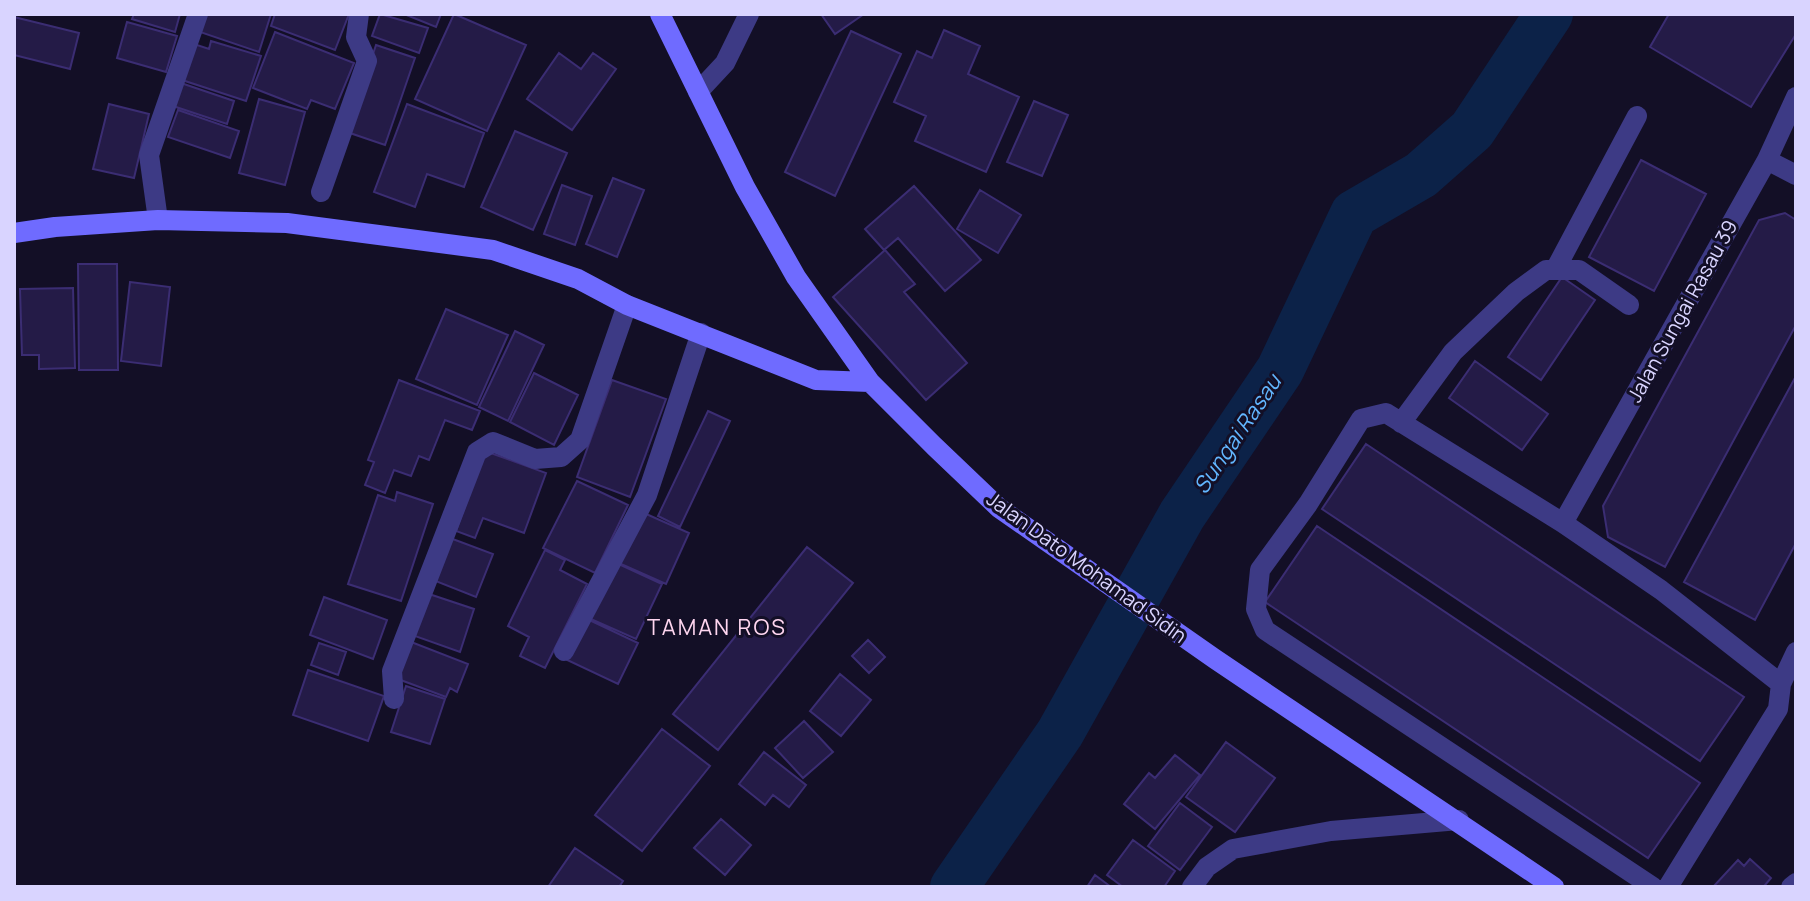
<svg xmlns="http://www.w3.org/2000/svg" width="1810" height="901" viewBox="0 0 1810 901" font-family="Manrope,sans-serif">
  <rect width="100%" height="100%" fill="#130f26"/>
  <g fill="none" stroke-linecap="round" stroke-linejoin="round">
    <!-- river -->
    <path stroke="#0c2248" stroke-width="48" d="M954,887L1060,733L1182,515L1280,370L1354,214L1421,175L1472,130L1549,14"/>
  </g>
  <!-- building -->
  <path fill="#241b47" stroke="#3b2d73" stroke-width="2" d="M134,14H180L175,32L132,19Z
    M203,14H271L259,52L197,31Z
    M275,14H349L335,50L271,26Z
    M380,14L428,28L419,53L372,36Z
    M404,14H441L436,27Z
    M454,14L526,45L487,131L415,99Z
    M821,14H864L835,34Z
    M1669,14H1796V34L1751,107L1650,47Z
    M14,17L79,33L70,69L14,55Z
    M127,22L177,36L166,72L117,58Z
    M944,30L980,46L968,74L1019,97L986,172L915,141L926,116L894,102L917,51L932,58Z
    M851,31L901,54L835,196L785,172Z
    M275,32L354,63L335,109L311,100L307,109L253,88Z
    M211,41L261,56L246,101L182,80L194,44L209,49Z
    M376,45L415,58L385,145L347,132Z
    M559,53L581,69L593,53L616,69L572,130L527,99Z
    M178,82L234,101L227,124L170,105Z
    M259,99L305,112L285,185L239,173Z
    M1034,101L1068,115L1042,176L1007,162Z
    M109,104L149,114L134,178L93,169Z
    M407,104L484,133L464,187L427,174L415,207L374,192Z
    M178,110L239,131L230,158L168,137Z
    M515,131L567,153L533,230L481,207Z
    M1641,160L1706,194L1654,291L1589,257Z
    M613,178L644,190L617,257L586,244Z
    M562,185L592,196L575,245L544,234Z
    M914,186L981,260L945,291L898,238L884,250L865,229Z
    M980,190L1021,215L998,253L957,229Z
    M1785,213L1796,220V325L1665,567L1608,537L1603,506L1759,220Z
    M885,250L915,284L904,292L967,363L926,400L833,297Z
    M78,264H117L118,370H79Z
    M1562,277L1595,300L1541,380L1508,357Z
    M130,282L170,287L161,366L121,361Z
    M73,288L75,368L39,369V355H22L20,289Z
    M446,309L508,335L477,405L416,379Z
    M515,331L544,345L508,421L479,407Z
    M1475,361L1548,414L1522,450L1449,398Z
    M534,373L578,395L554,445L510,422Z
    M1796,376V543L1755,620L1684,582Z
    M399,380L480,411L472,430L445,420L429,460L419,456L411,476L394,470L385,493L365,485L374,462L368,460Z
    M612,380L666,399L630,497L577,477Z
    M708,411L730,421L680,527L658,516Z
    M1366,444L1744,697L1700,761L1322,509Z
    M485,451L546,473L524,533L483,518L475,538L456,531Z
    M577,481L628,505L595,573L543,548Z
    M397,492L433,504L401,601L348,584L378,495L395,501Z
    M635,509L689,533L666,584L612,560Z
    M1317,526L1700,783L1648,858L1265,602Z
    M450,538L493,554L476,597L433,580Z
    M807,547L853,583L718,750L673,714Z
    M545,550L565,560L560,570L587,584L545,668L520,656L529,637L508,626Z
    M610,560L662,584L636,639L584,616Z
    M426,593L474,609L460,652L412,635Z
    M324,597L387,620L373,659L310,635Z
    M583,617L638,643L618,684L563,658Z
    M406,640L468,664L457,692L450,688L446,697L398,679Z
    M868,640L885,657L869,673L852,656Z
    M319,643L346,652L338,675L311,665Z
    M308,670L384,696L368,741L293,715Z
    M840,674L871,700L841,736L810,711Z
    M406,686L445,699L430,744L391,732Z
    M804,721L833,752L803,778L775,748Z
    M662,729L710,766L642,851L595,815Z
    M1226,742L1275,778L1235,832L1186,797Z
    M764,752L806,785L789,807L773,795L765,805L739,784Z
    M1175,755L1200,775L1155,829L1124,804L1149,773L1155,778Z
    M1180,803L1212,827L1180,870L1148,846Z
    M721,819L751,845L725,875L694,848Z
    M1133,840L1175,871L1164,887H1123L1107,875Z
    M575,848L623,881L619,887H548Z
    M1750,859L1771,878L1765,885L1767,887H1713L1738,860L1744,866Z
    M1095,875L1111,887H1087Z"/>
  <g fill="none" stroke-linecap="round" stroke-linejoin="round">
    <!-- street -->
    <path stroke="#3d3a85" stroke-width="20" d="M698,92L725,63L749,14
      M1767,160L1796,175
      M321,192L367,61L356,37L359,14
      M158,220L149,155L198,14
      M1555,270L1637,116
      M1401,423L1453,352L1516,292L1546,270H1579L1629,305
      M1563,523L1767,160L1796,97
      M564,651L647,495L701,333
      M1781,684L1796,652
      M394,699L392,671L477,452L493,442L535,459L561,457L580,440L627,305
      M1192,887L1207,867L1233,849L1331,831L1459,820
      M1653,887L1265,630L1256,609L1260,570L1308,504L1361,419L1386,413L1563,523L1661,590L1781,684L1778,709L1668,887
      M1791,887L1796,883"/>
    <!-- secondary -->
    <path stroke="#6f6bff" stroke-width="20" d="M660,14L745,187L796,277L870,382L934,446L999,508L1215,659L1554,887
      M14,233L55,227L158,220L287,223L493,250L578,279L627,305L816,380L870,382"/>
  </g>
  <g text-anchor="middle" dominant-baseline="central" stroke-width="6" stroke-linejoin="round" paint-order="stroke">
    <!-- street labels -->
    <g font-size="20" fill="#d9d4ff" stroke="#130f26">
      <text transform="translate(1682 311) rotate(-61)">Jalan Sungai Rasau 39</text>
      <text transform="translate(1087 567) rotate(36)">Jalan Dato Mohamad Sidin</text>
    </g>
    <!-- water labels -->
    <g font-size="22" font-style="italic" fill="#62b6ff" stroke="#130f26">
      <text transform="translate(1237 434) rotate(-56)">Sungai Rasau</text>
    </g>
    <!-- neighbourhood labels -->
    <g font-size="22" letter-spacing="2" fill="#ffd6f0" stroke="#130f26">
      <text x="717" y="627">TAMAN ROS</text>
    </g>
  </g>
  <!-- border -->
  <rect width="1810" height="901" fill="none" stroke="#d9d4ff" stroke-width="32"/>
</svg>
